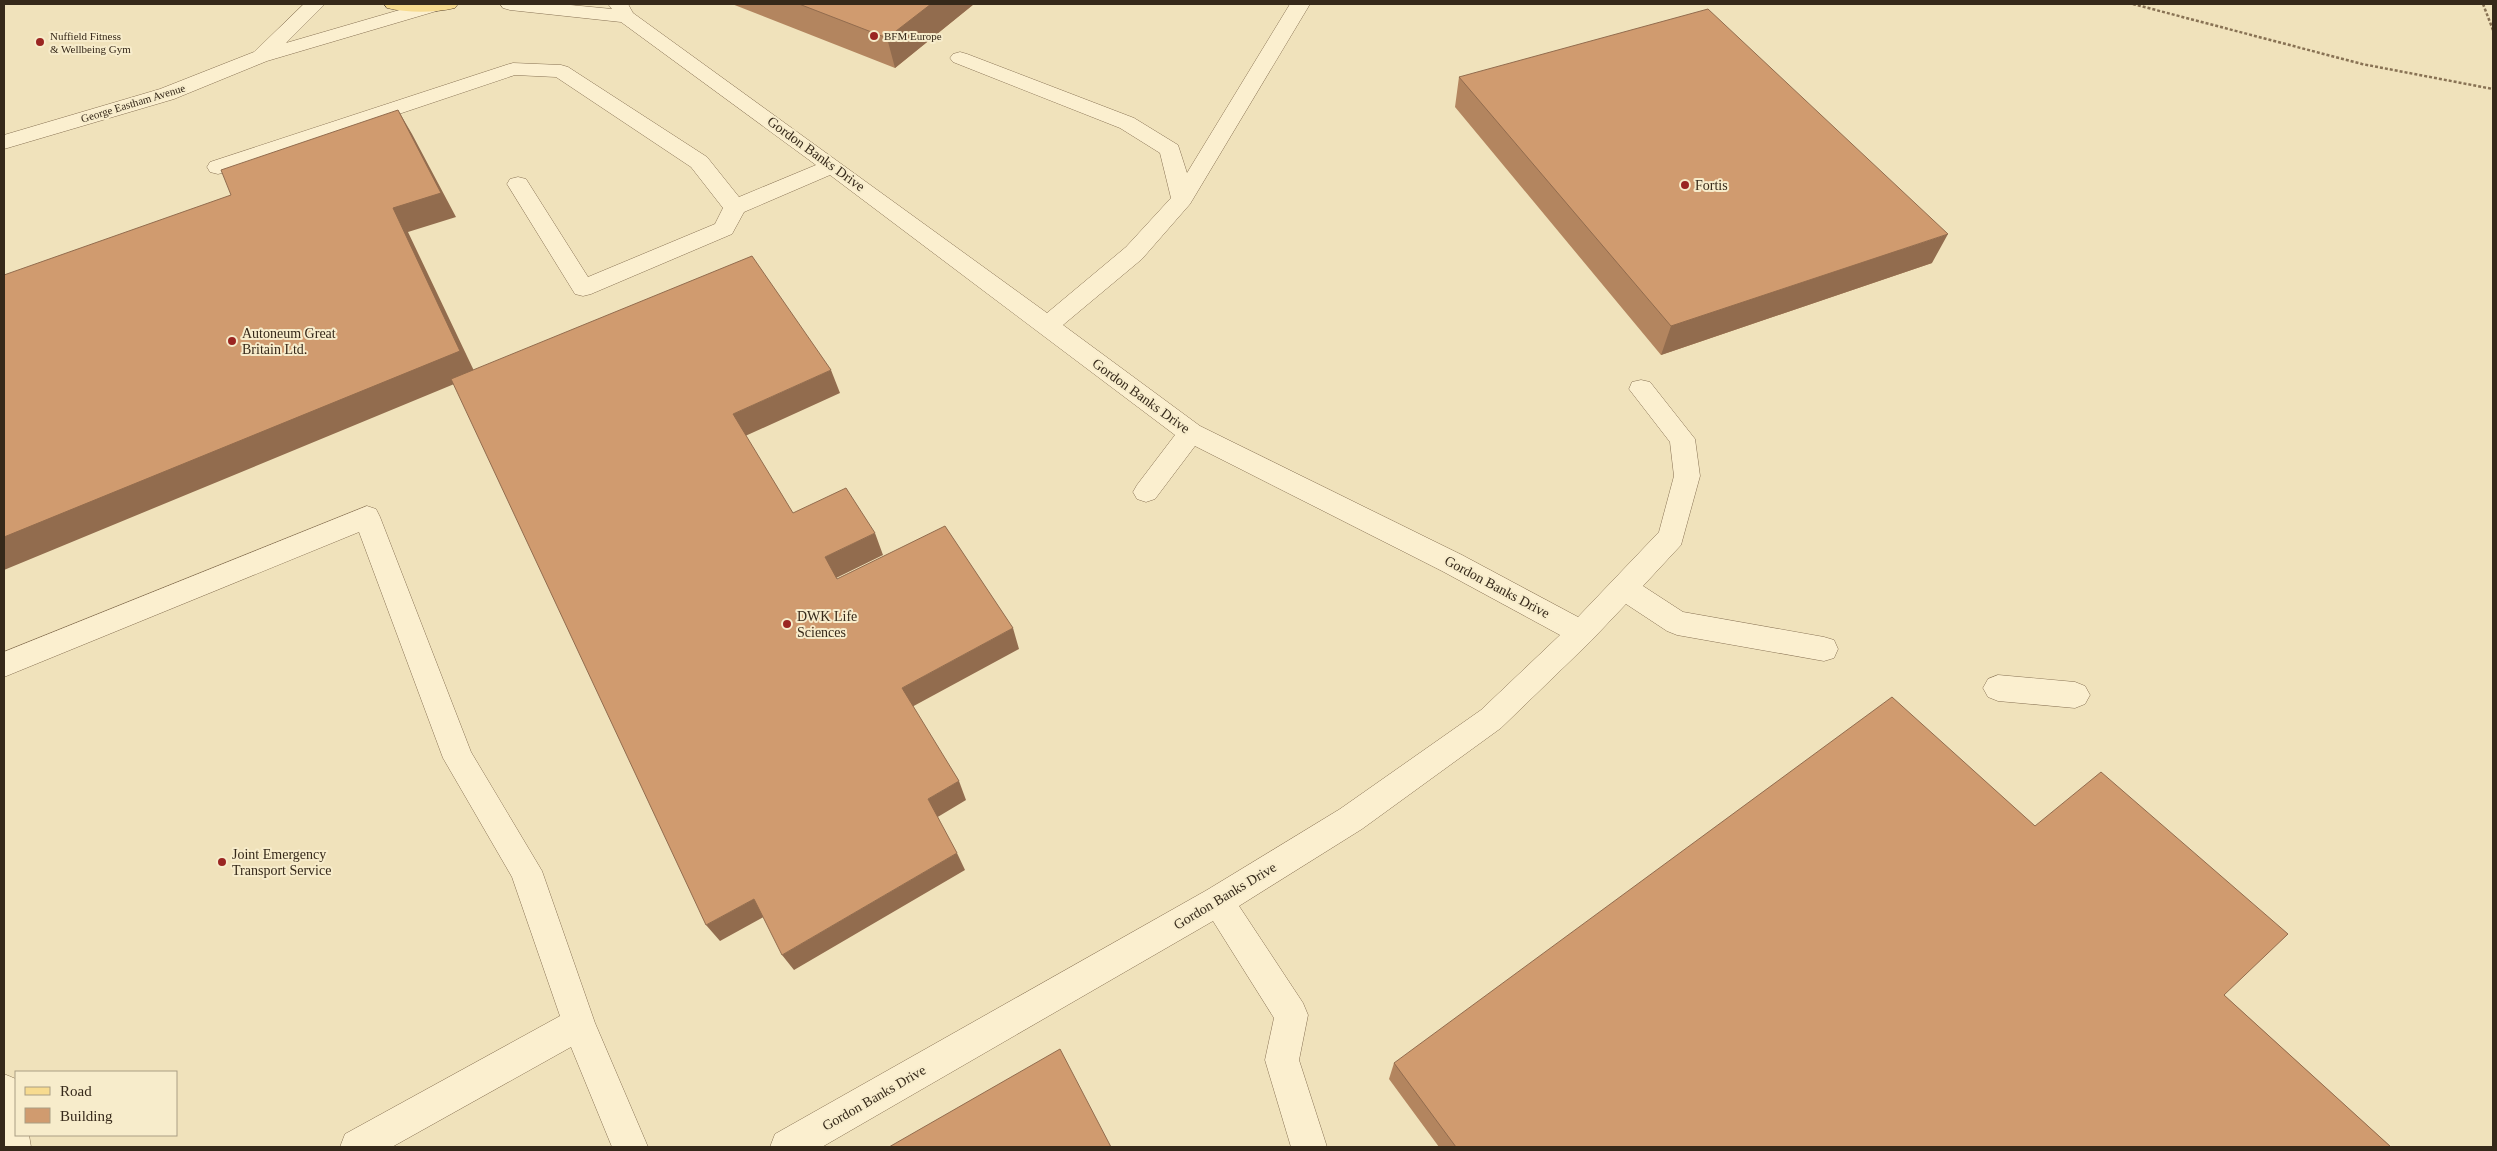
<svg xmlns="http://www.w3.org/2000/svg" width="2497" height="1151" viewBox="0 0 2497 1151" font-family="'Times New Roman',serif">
  <rect width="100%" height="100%" fill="#f0e2bb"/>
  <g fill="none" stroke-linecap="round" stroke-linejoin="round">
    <defs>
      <path id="minor" d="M304,4H325L286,43L420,4H441L443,6L440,10L267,61L174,99L4,149V135L160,89L254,52Z
        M500,4H560L612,9L608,4H628L633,13L1047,313L1126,247L1171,198L1160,153L1120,128L953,62L950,58L953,54L960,52L967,54L1134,118L1178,145L1187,173L1290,4H1310L1190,204L1142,259L1063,325L1200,426L1462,555L1578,617L1659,532L1674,476L1670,442L1629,389L1632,382L1641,380L1650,382L1695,439L1700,476L1681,545L1643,586L1683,612L1824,637L1834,640L1838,649L1834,658L1824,661L1677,635L1667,631L1626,604L1591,641L1501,728L1362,829L1239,906L1303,1003L1308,1015L1299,1060L1327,1147H1291L1265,1060L1274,1018L1213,921L822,1147H770L775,1134L1207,890L1340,809L1481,710L1560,635L1442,571L1195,446L1155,499L1146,502L1137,499L1133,492L1137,485L1175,435L830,175L744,212L732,234L591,294L583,296L575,294L507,184L510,179L518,177L526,179L588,277L715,224L723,208L691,167L556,77L515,75L226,172L218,174L210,172L207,167L210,162L506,65L513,63L561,65L568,67L707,157L739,197L816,165L621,22L510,10L503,8Z
        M367,506L376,509L380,517L471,752L542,871L595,1023L648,1147H612L571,1047L392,1147H340L345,1134L560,1016L512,877L443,758L359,532L4,677V652Z
        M1998,675L2075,682L2085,686L2090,695L2085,704L2075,708L1998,701L1988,697L1983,688L1988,679Z
        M4,1074L16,1079V1135H29L31,1147H4Z"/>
      <path id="major" d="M384,4H458L455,8C434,13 408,13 387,8Z"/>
    </defs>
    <!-- minor casing -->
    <use href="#minor" stroke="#887254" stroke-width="1"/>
    <!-- major casing -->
    <use href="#major" stroke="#553f29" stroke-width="1"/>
    <!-- path -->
    <path stroke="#887254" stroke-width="2.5" stroke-dasharray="3 2" stroke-linecap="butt" d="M2133,4L2362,64L2493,89
      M2483,4L2493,30"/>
    <!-- minor -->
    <use href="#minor" fill="#fbefcf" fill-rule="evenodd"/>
    <!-- major -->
    <use href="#major" fill="#f7db8f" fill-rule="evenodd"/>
  </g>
  <!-- wall -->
  <path fill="#b3855f" d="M732,4H974L895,68Z
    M1459,77L1932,263L1661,355L1455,107Z
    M2224,995L2391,1147H1439L1389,1079L1394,1063Z"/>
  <!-- shaded-wall -->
  <path fill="#926c4e" d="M931,4H974L895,68L887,38Z
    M398,110L412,134L456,217L408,232L476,375L4,570V537L393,208Z
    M1948,234L1932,263L1661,355L1671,326Z
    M831,370L840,393L743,437L733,414Z
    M875,533L883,555L834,579L825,557Z
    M1013,628L1019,649L910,708L902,688Z
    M959,781L966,800L936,818L928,799Z
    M957,853L965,870L794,970L782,955Z
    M754,899L767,915L720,941L706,925Z"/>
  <!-- building -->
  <path fill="#d09b6f" stroke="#926c4e" d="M799,4H931L887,38Z
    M1708,9L1948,234L1671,326L1459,77Z
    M398,110L441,193L393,208L460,351L4,537V275L231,195L221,170Z
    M752,256L831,370L733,414L793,513L846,488L875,533L825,557L837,579L945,526L1013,628L902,688L959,781L928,799L957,853L782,955L754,899L706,925L451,379Z
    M1892,697L2035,826L2101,772L2288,934L2224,995L2391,1147H1456L1394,1063Z
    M1060,1049L1111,1147H889Z"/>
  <!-- markers -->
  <g fill="#9a2521" stroke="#f7eccb" stroke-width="2">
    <circle cx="874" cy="36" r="5"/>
    <circle cx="40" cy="42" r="5"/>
    <circle cx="1685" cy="185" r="5"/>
    <circle cx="232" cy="341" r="5"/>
    <circle cx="787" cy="624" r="5"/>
    <circle cx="222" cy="862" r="5"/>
  </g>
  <g text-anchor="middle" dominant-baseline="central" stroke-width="4" stroke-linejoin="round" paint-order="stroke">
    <!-- far-poi labels -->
    <g font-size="11" fill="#36291a" stroke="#f7eccb" text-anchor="start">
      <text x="50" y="36">Nuffield Fitness<tspan x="50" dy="13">&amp; Wellbeing Gym</tspan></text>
      <text x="884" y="36">BFM Europe</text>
    </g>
    <!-- far-street labels -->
    <g font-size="11" fill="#36291a" stroke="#f7eccb">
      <text transform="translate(133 103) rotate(-17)">George Eastham Avenue</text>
    </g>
    <!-- street labels -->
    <g font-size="14" fill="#36291a" stroke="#f7eccb">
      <text transform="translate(816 154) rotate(36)">Gordon Banks Drive</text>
      <text transform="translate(1141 396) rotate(36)">Gordon Banks Drive</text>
      <text transform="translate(1497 587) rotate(28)">Gordon Banks Drive</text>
      <text transform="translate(1225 896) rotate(-31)">Gordon Banks Drive</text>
      <text transform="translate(874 1098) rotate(-30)">Gordon Banks Drive</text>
    </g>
    <!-- poi labels -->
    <g font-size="14" fill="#36291a" stroke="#f7eccb" text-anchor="start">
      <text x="1695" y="185">Fortis</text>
      <text x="242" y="333">Autoneum Great<tspan x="242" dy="16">Britain Ltd.</tspan></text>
      <text x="797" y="616">DWK Life<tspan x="797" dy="16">Sciences</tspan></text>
      <text x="232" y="854">Joint Emergency<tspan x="232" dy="16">Transport Service</tspan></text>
    </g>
  </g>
  <!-- border -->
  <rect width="2497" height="1151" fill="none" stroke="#36291a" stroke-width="10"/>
  <!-- legend -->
  <rect x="15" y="1071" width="162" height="65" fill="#f7eccb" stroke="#aa9e84"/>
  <rect x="25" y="1087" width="25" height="8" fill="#f7db8f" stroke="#aa9e84"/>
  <text x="60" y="1096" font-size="15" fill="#36291a">Road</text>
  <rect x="25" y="1108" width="25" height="15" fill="#d09b6f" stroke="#aa9e84"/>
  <text x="60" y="1121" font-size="15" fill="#36291a">Building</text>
</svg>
